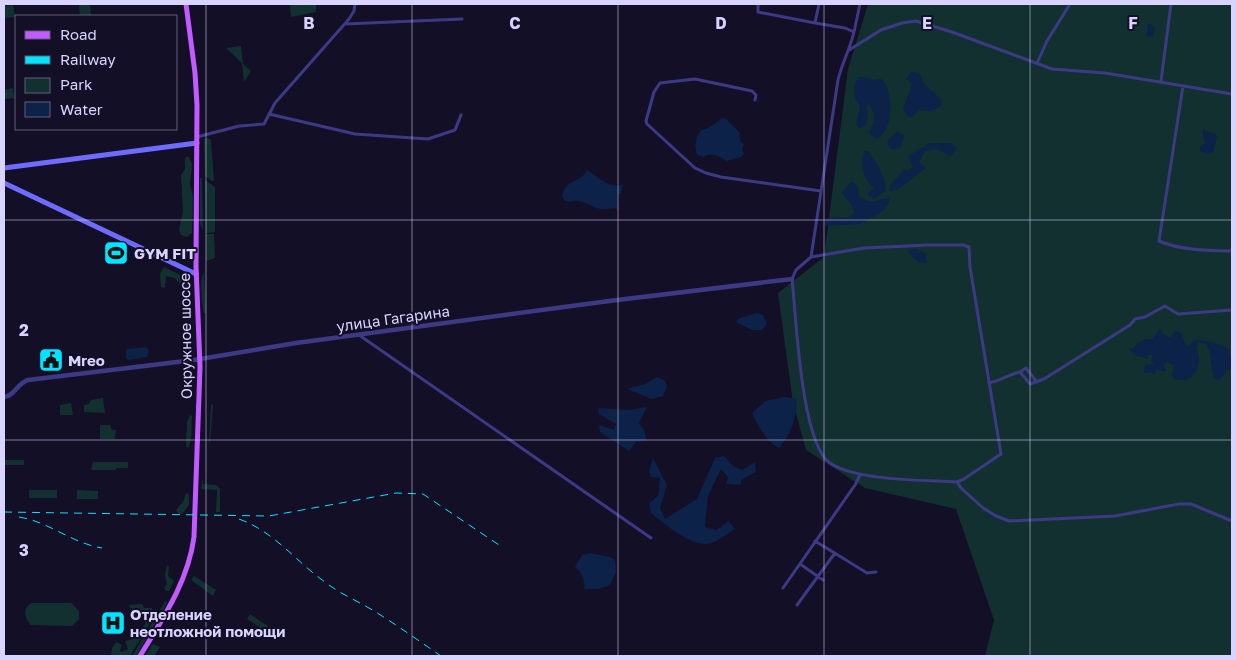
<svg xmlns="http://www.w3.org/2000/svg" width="1236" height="660" viewBox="0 0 1236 660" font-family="'Golos Text',sans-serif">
  <rect width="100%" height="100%" fill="#130f26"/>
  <!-- green -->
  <path fill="#12302f" d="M90,4L91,16H80L79,5Z
    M292,4H316V12L291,17L290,5Z
    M868,4H1232V656H985L994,620L956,509L865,488L806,450L793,403L778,293L824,257L848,69Z
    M13,5L15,17L4,18V6Z
    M241,46L243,64L251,71L244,82L242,63L226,48Z
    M13,88L14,98L4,99V90Z
    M208,138L211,140L214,181H212L205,176L204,139Z
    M188,156L192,164L190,184L193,197L192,233L187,237L181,235L179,230L183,211L181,175L185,169V158Z
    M200,178H202L203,231L200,223Z
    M205,180L215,187V232L206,233Z
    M206,234H214L215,258L206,261Z
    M164,267C187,278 188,277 189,302L187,305L183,306L180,301L185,295V287L174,278L166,276L165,288L161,287L160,274Z
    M204,272L206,313H204C202,305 199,278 204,272Z
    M103,398L105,413L84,412V405L89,404L91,400Z
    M71,403L73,415H60V405Z
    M212,404L213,405L210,443L209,442L211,405Z
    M190,415L192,416C191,426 193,440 188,448L186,446L187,422Z
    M100,425H110L112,430H116L115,439H100Z
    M4,460H24V465H4Z
    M93,462H128V468H116V470H93L91,469Z
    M203,478V484L216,485L220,488V512H216L217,490L201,489Z
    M29,490H57V498H29Z
    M77,490L98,491V499H77Z
    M186,493L189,494V505L182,514H179L176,510L183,502Z
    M167,565L169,567L168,576L174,581L169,591H166L164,588L167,584L165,575Z
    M194,576L216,590L213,596L191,580Z
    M166,600L167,603L139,651L136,656H132Z
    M32,603H71L79,611V619L72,626L31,625C24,618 22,607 32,603Z
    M142,604L144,608H152V612L142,615L130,608L129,605Z
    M250,614L268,626L269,629L267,632L247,619Z
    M149,617L152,619L150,623L130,656H111L112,648L116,642L122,645L120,651L122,652L128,649L125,641L137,638Z
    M153,644L160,647L154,656H145Z"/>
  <!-- water -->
  <path fill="#0c2248" d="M1148,24L1153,25L1155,28L1153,36L1147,37V25Z
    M911,72L919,73L925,85L935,93L942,102L940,107L931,111L919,110L911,118L907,116L903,109L912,84L906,79Z
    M859,76L874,80L881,79C892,87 893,118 886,129C884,133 881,136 878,138H875L869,134C873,123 878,116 869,105H867C867,115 871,125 859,128L856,124L860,106C853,99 852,84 859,76Z
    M722,118L726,119L740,133L739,136L741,142L744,144L742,149L744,154L741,157L727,161C720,157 712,151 704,157L698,155C693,147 696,137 701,130C708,129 717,123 722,118Z
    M1204,128L1205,131L1216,134L1217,136L1213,153L1207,154L1200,151V146L1205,143L1202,131Z
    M897,132L904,135L902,145L899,149H891L887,143L889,139Z
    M930,143H950L956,147L957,149L950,156L937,149L925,151L919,162L925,167V169C914,175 904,189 891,191L889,190L892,183L904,170H909L913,167L908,156Z
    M864,151H867C875,161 888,177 885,191L875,199L868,195V193L874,188C864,179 859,165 864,151Z
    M587,170C597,176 611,191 623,184L621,193L617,195L618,209C611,207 608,210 602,209C591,208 581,197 570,202L565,201L562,196C564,186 570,183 578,179C582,178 585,173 587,170Z
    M852,181L858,186L859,196C873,206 875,199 889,198V203L883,211L860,224L825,226L824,224L827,218L849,217L854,214C854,203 845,201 842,192Z
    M916,249L925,253L927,262L919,263L908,252L909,250Z
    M757,313L763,315L767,324L762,330H752L736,322L740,318Z
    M1160,328L1163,334L1171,338L1174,332L1177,331L1182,334L1186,346H1189L1194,340C1207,340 1218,343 1229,349L1232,368L1226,371L1222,378L1218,380L1213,377L1210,353L1206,344L1198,342L1196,347C1204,365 1195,385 1173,379L1172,374L1174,366L1167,362L1163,366L1166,370L1164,372L1156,369L1155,374L1150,372L1144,373L1145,365L1154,364L1151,360L1153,355H1147L1148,358L1145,359V357C1138,358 1132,353 1128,348H1133L1144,339H1152Z
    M146,347L149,351L147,357L128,360L126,358V351L128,349Z
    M657,377L664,380L667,386L663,396L652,399L627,389L645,384Z
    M784,397L797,399C795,421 793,431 779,448C767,442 757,425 752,413L765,401Z
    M647,407L639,423L644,430L647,441L636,442L629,451L600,432L599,425L614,430L616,424L599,414L598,408L628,410Z
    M724,456L733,466L742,470L755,462L756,472L741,480V485L726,484L728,477L721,469L708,496L705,527L717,530L728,521L735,529C728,533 720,540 712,543C693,549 665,524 651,513L649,503L658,496L660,478L651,477L649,471L653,458L667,485L660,508L665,519L697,499L715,458Z
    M590,553L610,557L615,560L616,572L610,585L598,589H584C586,581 581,571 575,567L582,555Z"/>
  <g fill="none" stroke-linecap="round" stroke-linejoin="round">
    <!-- minor -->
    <path stroke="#3d3a85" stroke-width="3" d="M758,4V12L815,23
      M819,4L815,23L845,28L854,32C850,49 842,63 838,80L811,257L796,270L792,279C796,315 801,444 830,463C856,481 924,480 957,482L961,488L983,508L996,516L1009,521L1115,516L1179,504H1191L1232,521
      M345,24L462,19
      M854,32L860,4
      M849,50L881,30L902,23L916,21L952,32L1052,69L1105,73L1232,94
      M1037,63L1047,41L1070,4
      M1161,81L1171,4
      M1183,86L1159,241C1180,250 1206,251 1229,251L1232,250
      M755,100L756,95L752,91L695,79L660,83L654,92L646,121L647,124L695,168L706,173L721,177L821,191
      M269,114L355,134L428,139L455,130L461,115
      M197,137L239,126L264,124L275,103L349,19L354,11L355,4
      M811,257L864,248L928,245H963L969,247L970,267L1001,454L964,479L957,482
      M359,335L651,538
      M1020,372L1026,368L1037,382
      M989,383C1000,381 1009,374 1020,372L1030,384L1044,379L1130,325L1135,319L1145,317L1165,306L1178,314L1232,310
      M815,541L867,573L876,572
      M800,564L823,580
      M783,588L855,485L860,475
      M797,605L835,553"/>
    <!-- tertiary -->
    <path stroke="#3d3a85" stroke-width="4.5" d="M4,397C15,396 17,383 28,380L194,360L296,343L609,301L792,279"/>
    <!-- secondary -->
    <path stroke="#6f6bff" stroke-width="5" d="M4,168L197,143
      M4,183L196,274"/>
    <!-- primary -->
    <path stroke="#c25bff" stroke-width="5" d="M140,656C163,618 188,582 194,537L200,367L196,266L197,105L195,73L186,4"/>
    <!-- rail -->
    <path stroke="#00e5ff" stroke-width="1" stroke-dasharray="8 6" stroke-linecap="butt" d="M4,512L269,516L396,493L423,494L502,547
      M19,517C50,522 71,543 102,548
      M239,519C275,532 295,561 325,582C340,594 358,601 374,611C397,625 419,641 441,656"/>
  </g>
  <!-- grid -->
  <path fill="none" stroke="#d9d4ff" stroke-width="1" stroke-opacity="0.55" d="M206,4V656M412,4V656M618,4V656M824,4V656M1030,4V656M4,220H1232M4,440H1232"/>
  <!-- icons -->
  <defs>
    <symbol id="stadium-square" viewBox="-11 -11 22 22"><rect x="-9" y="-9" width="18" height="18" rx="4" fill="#00e5ff" stroke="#130f26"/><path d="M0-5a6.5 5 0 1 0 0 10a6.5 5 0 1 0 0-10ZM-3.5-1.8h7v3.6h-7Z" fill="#111"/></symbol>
    <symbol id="civic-square" viewBox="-11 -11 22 22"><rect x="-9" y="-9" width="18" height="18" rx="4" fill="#00e5ff" stroke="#130f26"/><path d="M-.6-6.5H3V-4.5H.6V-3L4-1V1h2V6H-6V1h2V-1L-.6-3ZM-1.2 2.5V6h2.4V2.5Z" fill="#111"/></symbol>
    <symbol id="hospital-square" viewBox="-11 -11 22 22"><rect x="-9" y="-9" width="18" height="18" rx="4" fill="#00e5ff" stroke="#130f26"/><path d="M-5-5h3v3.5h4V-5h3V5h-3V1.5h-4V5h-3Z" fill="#111"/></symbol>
  </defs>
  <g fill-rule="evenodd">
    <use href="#stadium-square" x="102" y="239" width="28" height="28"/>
    <use href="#civic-square" x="37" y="346" width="28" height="28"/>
    <use href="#hospital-square" x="99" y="609" width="28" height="28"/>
  </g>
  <g text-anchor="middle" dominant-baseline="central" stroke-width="4" stroke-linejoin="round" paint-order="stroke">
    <!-- poi labels -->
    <g font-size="15" font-weight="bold" fill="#d9d4ff" stroke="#130f26" text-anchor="start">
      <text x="134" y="253">GYM FIT</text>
      <text x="68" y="360">Mreo</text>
      <text x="130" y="614">Отделение<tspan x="130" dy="17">неотложной помощи</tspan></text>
    </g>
    <!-- street labels -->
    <g font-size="15" fill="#d9d4ff" stroke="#130f26">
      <text transform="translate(393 318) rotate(-8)">улица Гагарина</text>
      <text transform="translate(185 336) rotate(-91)">Окружное шоссе</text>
    </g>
  </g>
  <g font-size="16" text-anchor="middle" font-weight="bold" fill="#d9d4ff" stroke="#130f26" stroke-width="4" stroke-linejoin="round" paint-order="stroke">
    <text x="309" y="29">B</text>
    <text x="515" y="29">C</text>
    <text x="721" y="29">D</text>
    <text x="927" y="29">E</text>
    <text x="1133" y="29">F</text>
    <text x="24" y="336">2</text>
    <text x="24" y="556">3</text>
  </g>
  <!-- border -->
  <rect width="1236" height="660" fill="none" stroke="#d9d4ff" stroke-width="10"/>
  <!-- legend -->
  <rect x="15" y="15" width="162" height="115" fill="#130f26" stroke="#625e7d"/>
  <rect x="25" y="31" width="25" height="8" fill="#c25bff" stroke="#625e7d"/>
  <text x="60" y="40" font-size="15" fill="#d9d4ff">Road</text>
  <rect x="25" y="56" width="25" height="8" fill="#00e5ff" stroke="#625e7d"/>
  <text x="60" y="65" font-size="15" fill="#d9d4ff">Railway</text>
  <rect x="25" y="78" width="25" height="15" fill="#12302f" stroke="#625e7d"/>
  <text x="60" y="90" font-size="15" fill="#d9d4ff">Park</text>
  <rect x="25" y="102" width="25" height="15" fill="#0c2248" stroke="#625e7d"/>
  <text x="60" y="115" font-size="15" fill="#d9d4ff">Water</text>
</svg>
